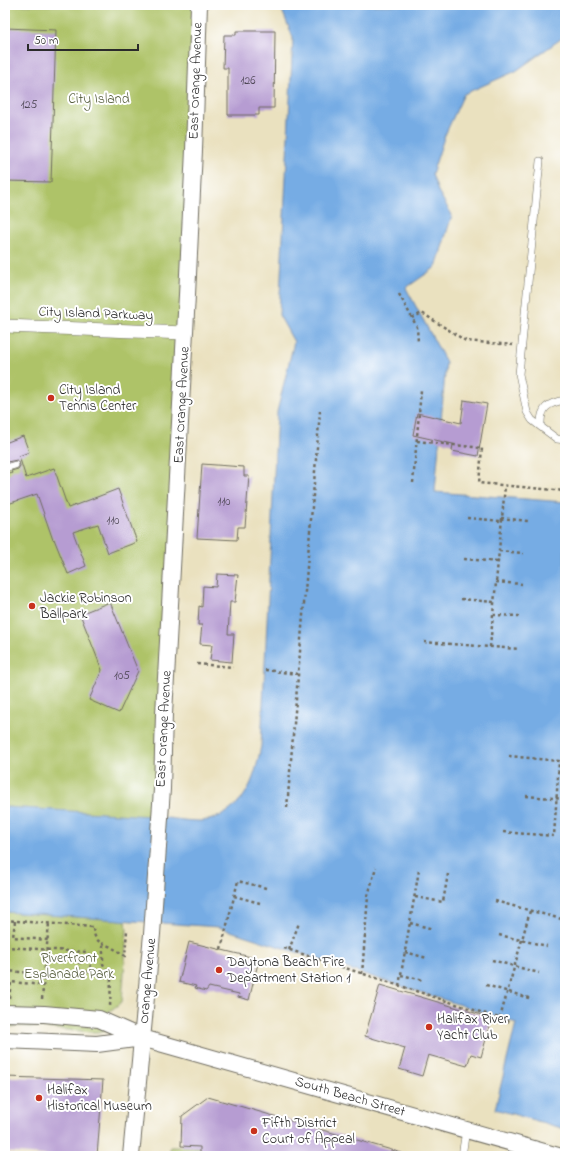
<svg xmlns="http://www.w3.org/2000/svg" width="570" height="1161" viewBox="0 0 570 1161" font-family="'Indie Flower',sans-serif">
  <rect width="100%" height="100%" fill="#fff"/>
  <filter id="ink" filterUnits="userSpaceOnUse"><feTurbulence type="fractalNoise" baseFrequency=".025" numOctaves="2"/><feDisplacementMap in="SourceGraphic" scale="8" xChannelSelector="R" yChannelSelector="G"/><feConvolveMatrix kernelMatrix="1 2 1 2 8 2 1 2 1" color-interpolation-filters="sRGB"/></filter>
  <filter id="wash" filterUnits="userSpaceOnUse"><feTurbulence type="fractalNoise" baseFrequency=".012" numOctaves="4" result="noise"/><feDisplacementMap in="SourceGraphic" scale="16" xChannelSelector="R" yChannelSelector="G"/><feGaussianBlur stdDeviation="0.9" result="paint"/><feColorMatrix in="noise" values="0 0 0 0 0 0 0 0 0 0 0 0 0 0 0 0 0 1.4 0 .05"/><feComposite in="paint" operator="in"/></filter>
  <g filter="url(#wash)">
    <rect width="100%" height="100%" fill="#eae1bf"/>
    <!-- green -->
    <path fill="#aec367" stroke="#6c7749" d="M5,5H195L160,817L5,807Z
      M5,912L126,920L127,930L122,1002L99,1019L5,1013Z
      M5,1021C38,1022 72,1023 105,1028L107,1030L103,1032H92L18,1026L5,1028Z
      M170,1147H200V1156H170Z"/>
    <!-- water -->
    <path fill="#76ace4" stroke="#506c88" d="M280,5H565V36L516,71L464,94L445,135L432,174L438,191L452,215L436,267L406,288L446,362L435,492L565,502V1129L495,1109L516,1023L218,927L5,912V807C53,810 102,813 150,816C166,817 183,821 199,821C209,821 222,816 230,810C251,794 256,771 261,746L277,412L294,342L279,315L293,38Z"/>
    <g id="blocks">
      <!-- building -->
      <path fill="#b69cd2" d="M5,28L56,30L51,182L5,181Z
        M236,31H275L274,108H259V115H228V68H223L224,35H236Z
        M464,400L487,404L478,456L452,451L453,444L413,435L417,413L461,423Z
        M23,436L29,452L19,456L26,478L54,468L68,508L118,489L137,542L108,553L98,524L73,532L86,566L68,574L54,539L53,540L37,494L5,505V476L12,473L11,471L18,469L20,466L19,462L17,460L7,462L5,456V443Z
        M202,464L244,467V476H249L245,527H238L237,540L197,538Z
        M217,574L238,575L235,602H230L228,634H234L232,662L210,660L212,645L200,644L202,625H198L199,606L202,607L203,586L216,587Z
        M110,602L138,671L119,713L89,700L102,670L80,614Z
        M189,942L259,959L249,1000L238,997L239,994L209,987L206,991L195,988L196,986L179,982Z
        M380,985L492,1018L481,1057L471,1054L467,1066L428,1055L422,1076L399,1069L405,1048L365,1036Z
        M5,1077L103,1080L97,1156H55L5,1152Z
        M208,1097L402,1153L401,1156H200V1147L181,1146L182,1116Z"/>
    </g>
  </g>
  <g filter="url(#ink)">
    <use href="#blocks" fill-opacity="0" stroke="#6e6b5f" stroke-width="1"/>
    <g fill="none" stroke-linecap="round" stroke-linejoin="round">
      <defs>
        <path id="service" d="M540,161L519,374L527,412L532,420L541,427
          M565,400C547,403 540,408 541,427L557,439L565,440
          M5,468L15,465
          M462,1156L466,1130"/>
        <path id="minor" d="M5,326L185,333"/>
        <path id="tertiary" d="M5,1013L44,1014L99,1019L142,1038L558,1156
          M5,1040L97,1044L142,1038
          M131,1156L152,934L162,789L164,714L187,295L194,150L199,5"/>
      </defs>
      <!-- service casing -->
      <use href="#service" stroke="#6e6b5f" stroke-width="8"/>
      <!-- minor casing -->
      <use href="#minor" stroke="#6e6b5f" stroke-width="14"/>
      <!-- tertiary casing -->
      <use href="#tertiary" stroke="#6e6b5f" stroke-width="18"/>
      <!-- path -->
      <path stroke="#6e6b5f" stroke-width="2.5" stroke-dasharray="3 3" stroke-linecap="butt" d="M399,294L417,327L418,343
        M412,318L422,313L466,341L513,345
        M417,441L482,448L479,483L565,491
        M413,483L421,390
        M467,518L501,521
        M501,518L528,521
        M499,551L524,553
        M464,559L498,562
        M496,582L522,584
        M461,599L494,602
        M493,615L519,616
        M424,642L519,649
        M490,647L505,486
        M197,664L233,667
        M265,670L298,674
        M526,796L565,799
        M287,808L320,411
        M503,832L554,836L559,761L509,756
        M234,896L260,903
        M415,897L443,902L448,874
        M495,901L565,920
        M5,920L93,927C94,942 100,942 111,947C116,950 121,953 125,956L127,930
        M15,921L13,937L48,940
        M410,923L433,929
        M499,935L547,946
        M103,945V964L111,978L110,1007
        M5,947L87,952L90,955C92,964 91,970 85,976L5,971
        M284,948L511,1022
        M221,949L238,881L266,888
        M289,950L299,923
        M405,952L427,958
        M492,960L539,973
        M362,974L368,896L376,867
        M401,975L424,980
        M78,976L81,952
        M486,985L532,999
        M399,986L419,870
        M9,998L11,982L43,985
        M42,999L49,923
        M500,1018L530,911"/>
      <!-- service -->
      <use href="#service" stroke="#fff" stroke-width="7"/>
      <!-- minor -->
      <use href="#minor" stroke="#fff" stroke-width="13"/>
      <!-- tertiary -->
      <use href="#tertiary" stroke="#fff" stroke-width="16"/>
    </g>
  </g>
  <!-- markers -->
  <g fill="#c8321e" stroke="#fff" stroke-width="1.5">
    <circle cx="51" cy="398" r="4"/>
    <circle cx="32" cy="606" r="4"/>
    <circle cx="219" cy="970" r="4"/>
    <circle cx="429" cy="1027" r="4"/>
    <circle cx="39" cy="1098" r="4"/>
    <circle cx="254" cy="1131" r="4"/>
  </g>
  <g text-anchor="middle" dominant-baseline="central" stroke-width="4" stroke-linejoin="round" paint-order="stroke">
    <!-- number labels -->
    <g font-size="12" fill="#4e4755">
      <text x="248" y="81">126</text>
      <text x="29" y="105">125</text>
      <text x="224" y="502">110</text>
      <text x="113" y="521">110</text>
      <text x="122" y="676">105</text>
    </g>
    <!-- street labels -->
    <g font-size="14" fill="#2b2b2b" stroke="#fff">
      <text transform="translate(196 81) rotate(-88)">East Orange Avenue</text>
      <text transform="translate(96 314) rotate(2)">City Island Parkway</text>
      <text transform="translate(182 405) rotate(-87)">East Orange Avenue</text>
      <text transform="translate(164 729) rotate(-87)">East Orange Avenue</text>
      <text transform="translate(148 981) rotate(-85)">Orange Avenue</text>
      <text transform="translate(350 1097) rotate(16)">South Beach Street</text>
    </g>
    <!-- park labels -->
    <g font-size="14" fill="#596040" stroke="#fff">
      <text x="99" y="99">City Island</text>
      <text x="69" y="958">Riverfront<tspan x="69" dy="16">Esplanade Park</tspan></text>
    </g>
    <!-- poi labels -->
    <g font-size="14" fill="#2b2b2b" stroke="#fff" text-anchor="start">
      <text x="59" y="390">City Island<tspan x="59" dy="16">Tennis Center</tspan></text>
      <text x="40" y="598">Jackie Robinson<tspan x="40" dy="16">Ballpark</tspan></text>
      <text x="227" y="962">Daytona Beach Fire<tspan x="227" dy="16">Department Station 1</tspan></text>
      <text x="437" y="1019">Halifax River<tspan x="437" dy="16">Yacht Club</tspan></text>
      <text x="47" y="1090">Halifax<tspan x="47" dy="16">Historical Museum</tspan></text>
      <text x="262" y="1123">Fifth District<tspan x="262" dy="16">Court of Appeal</tspan></text>
    </g>
  </g>
  <!-- margin -->
  <rect width="570" height="1161" fill="none" stroke="#fff" stroke-width="20"/>
  <!-- scale -->
  <path d="M28 44v6h110v-6" fill="none" stroke="#2b2b2b" stroke-width="2"/>
  <text x="34" y="44" font-size="12" fill="#2b2b2b" stroke="#ffffff" stroke-width="3" paint-order="stroke">50 m</text>
</svg>
